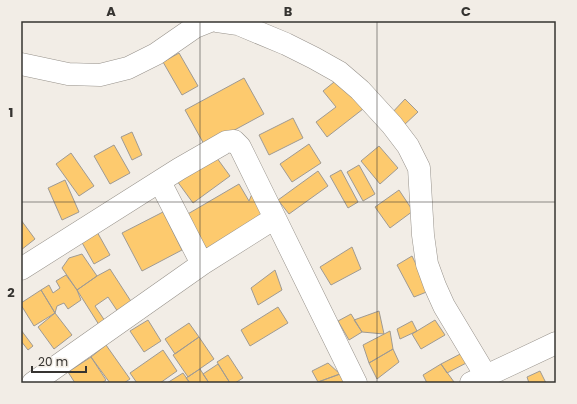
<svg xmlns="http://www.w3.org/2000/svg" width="577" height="404" viewBox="0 0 577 404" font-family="Poppins,sans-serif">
  <rect width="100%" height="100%" fill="#f2ede6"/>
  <!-- building -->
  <path fill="#fdca6e" stroke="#9f9a93" d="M179,53L198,86L182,95L163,62Z
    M244,78L264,114L205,146L185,110Z
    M339,78L363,109L327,137L316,122L336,107L323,91Z
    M405,99L418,112L403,126L390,115Z
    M293,118L303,138L269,155L259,135Z
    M132,132L142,155L132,160L121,137Z
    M309,144L321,163L292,182L280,164Z
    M114,145L130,173L110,184L94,156Z
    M379,146L398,168L380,184L361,161Z
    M71,153L94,186L79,196L56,164Z
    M214,154L230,176L193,203L177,181Z
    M359,165L375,194L363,201L347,172Z
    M341,170L358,202L348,208L330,176Z
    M318,171L328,186L289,214L278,200Z
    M65,180L79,212L62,220L48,188Z
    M239,184L249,201L252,194L267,212L210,254L186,215Z
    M399,190L413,211L390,228L375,207Z
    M163,212L182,250L142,271L122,233Z
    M21,220L35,239L21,250Z
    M96,230L110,255L94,264L80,239Z
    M352,247L361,269L331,285L320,267Z
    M82,254L97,276L77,290L62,268L69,258Z
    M412,256L429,291L414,297L397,265Z
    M110,269L134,306L120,315L108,297L95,306L107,324L101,328L77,290L97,276Z
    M275,270L282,290L258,305L251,288Z
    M66,275L77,290L81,300L68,309L64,303L57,306L55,313L41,290L49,285L53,293L60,288L56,281Z
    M41,290L55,313L34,326L21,305V303Z
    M278,307L288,323L250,346L241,330Z
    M379,311L384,334L362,332L354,320Z
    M55,313L72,335L54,349L38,327Z
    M351,314L362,332L349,340L338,321Z
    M148,320L161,341L144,352L130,331Z
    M435,320L445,335L421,349L412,334Z
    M412,321L417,331L400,339L397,329Z
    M189,323L199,337L175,354L165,339Z
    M21,330L33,346L28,350L21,341Z
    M390,331L393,349L369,363L363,345Z
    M199,337L214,359L188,377L173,355Z
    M106,345L130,379L124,383H110L91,357Z
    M393,349L399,362L377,379L369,363Z
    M163,350L177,371L160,383H137L130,373Z
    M466,351L472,360L447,373L441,364Z
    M228,355L243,378L235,383H230L217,362Z
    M91,357L106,380L102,383H75L68,372Z
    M328,363L340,374L318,382L312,371Z
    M218,364L230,383H209L203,374Z
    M441,364L454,382L451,383H427L423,375Z
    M200,369L209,383H190L186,378Z
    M540,371L546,383H529L527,377Z
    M183,373L190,383H167Z
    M340,374L345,383H317L318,382Z"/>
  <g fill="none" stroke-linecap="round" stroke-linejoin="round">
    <defs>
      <path id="minor" d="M217,21L238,24L286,44L314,58L339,72L360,90L392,125L408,146L419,168L423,235L427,264L435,286L444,306L486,376
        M21,64L68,74L100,75L128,68L156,54L195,27L210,21
        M160,182L202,264
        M21,269L179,169L226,142L234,141L240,147L356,383
        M33,383L202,264L275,218
        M471,383L556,343"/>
    </defs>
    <!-- minor casing -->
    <use href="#minor" stroke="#97928b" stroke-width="23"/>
    <!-- minor -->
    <use href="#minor" stroke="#fff" stroke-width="22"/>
  </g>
  <!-- grid -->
  <path fill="none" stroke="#363431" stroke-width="1" stroke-opacity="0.55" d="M200,21V383M377,21V383M21,202H556"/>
  <!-- border -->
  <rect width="577" height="404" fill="none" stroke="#f2ede6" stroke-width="44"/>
  <!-- scale -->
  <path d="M32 366v6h54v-6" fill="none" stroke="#363431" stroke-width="2"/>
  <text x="38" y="366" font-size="12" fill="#363431" stroke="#f2ede6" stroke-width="3" paint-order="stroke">20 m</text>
  <rect x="22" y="22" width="533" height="360" fill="none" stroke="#363431" stroke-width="1.5"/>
  <g font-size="13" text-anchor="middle" font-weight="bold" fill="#363431">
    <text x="111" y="16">A</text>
    <text x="288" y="16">B</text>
    <text x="466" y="16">C</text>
    <text x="11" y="117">1</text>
    <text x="11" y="297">2</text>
  </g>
</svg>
